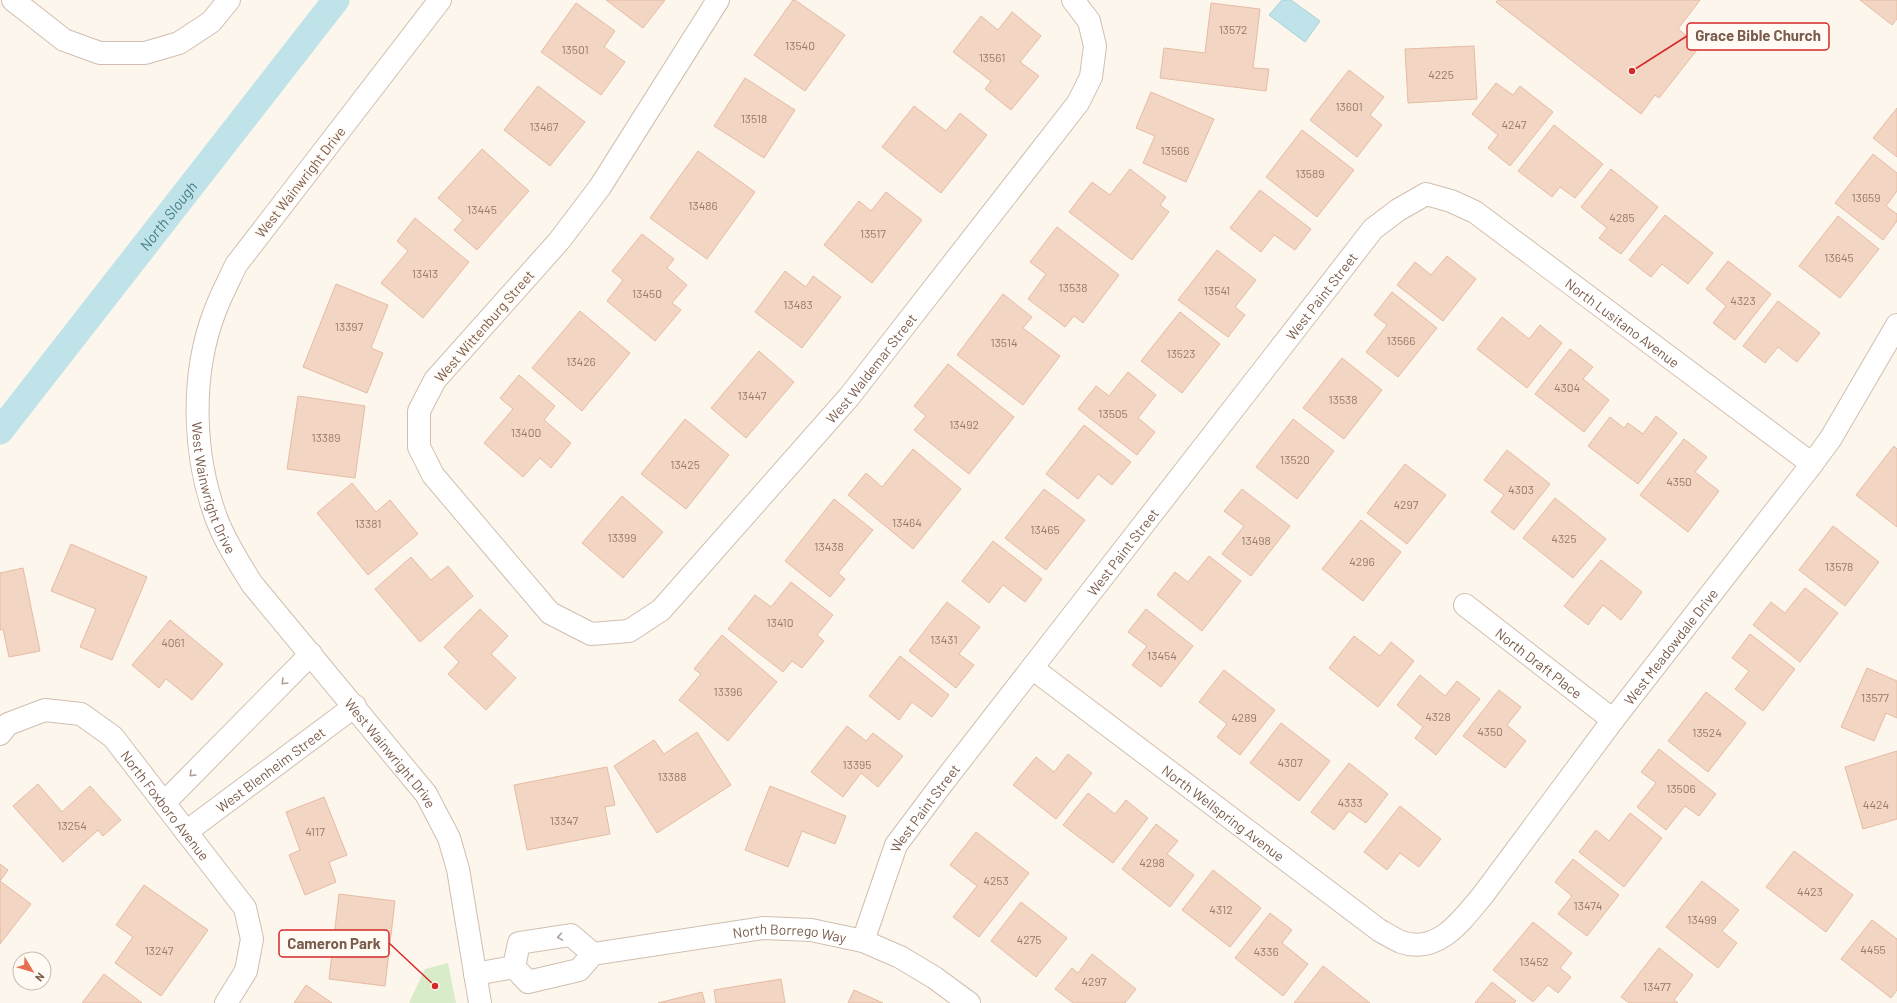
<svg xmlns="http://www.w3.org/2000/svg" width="1897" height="1003" viewBox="0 0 1897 1003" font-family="Barlow,sans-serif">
  <rect width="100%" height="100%" fill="#fdf6ec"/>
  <!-- green -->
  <path fill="#d8ecc9" d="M448,963L456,1003H409L425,969Z"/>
  <!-- water -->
  <path fill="#bfe3e8" stroke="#a5d3da" d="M1282,0H1291L1320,21L1305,42L1269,15Z"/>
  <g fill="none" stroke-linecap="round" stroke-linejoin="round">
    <!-- canal -->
    <path stroke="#bfe3e8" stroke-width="27" id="s1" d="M0,431L336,0"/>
  </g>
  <!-- building -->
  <path fill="#f3d5c3" stroke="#e6bba3" d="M606,0H665L643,28Z
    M793,0H795L845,35L805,91L754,55Z
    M1498,0H1700L1678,29L1700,46L1659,98L1655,95L1641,114L1496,2Z
    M1860,0H1897V19L1892,25Z
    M576,3L615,31L604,47L625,62L601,95L541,52Z
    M1211,3L1260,9L1253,68L1269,69L1266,91L1160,78L1164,48L1205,53Z
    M1012,12L1041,36L1020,62L1039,76L1011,110L985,89L991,81L953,52L981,16L998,30Z
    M1474,46L1477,99L1408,103L1405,49Z
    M1349,70L1384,97L1370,115L1382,125L1357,157L1310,120Z
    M745,78L795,110L764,158L714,126Z
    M1496,83L1513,95L1520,86L1553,112L1510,166L1488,148L1498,135L1472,114Z
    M538,86L585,122L550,166L504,130Z
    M1151,92L1214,119L1186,182L1143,163L1155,136L1136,128Z
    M914,106L946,131L960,113L987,135L941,193L882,147Z
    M1897,108V157L1873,138Z
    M1554,125L1603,164L1575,198L1560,187L1552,197L1518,171Z
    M1302,130L1354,170L1317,217L1266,177Z
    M482,149L529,191L477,250L454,230L463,220L438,198Z
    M698,151L755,192L707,259L650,218Z
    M1873,154L1897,173V191L1886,206L1897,214V221L1883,240L1835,203Z
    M1130,169L1166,197L1160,205L1169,212L1132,260L1069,212L1092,182L1110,195Z
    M1611,169L1658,207L1621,254L1599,238L1607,228L1581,207Z
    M1260,190L1311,229L1295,250L1274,235L1261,252L1230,228Z
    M886,192L922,220L872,283L824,245L859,201L871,211Z
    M1665,215L1713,253L1688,284L1662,264L1651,277L1629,260Z
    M1838,216L1879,249L1840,298L1799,266Z
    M415,218L469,262L423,318L381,283L408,251L397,241Z
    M1057,227L1119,275L1083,323L1074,316L1065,327L1028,299L1046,274L1030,262Z
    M642,234L674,259L667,268L687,285L672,303L681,310L655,341L607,301L623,280L612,271Z
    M1217,250L1256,280L1235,307L1245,315L1228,337L1178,300Z
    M1447,256L1476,279L1443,321L1397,285L1415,262L1431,275Z
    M1728,261L1771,294L1735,340L1713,323L1726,306L1706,289Z
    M785,271L806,287L813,276L841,297L802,348L755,312Z
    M336,284L388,305L371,348L383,353L367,393L303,367Z
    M1392,292L1437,328L1398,377L1366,352L1387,325L1374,315Z
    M1003,294L1032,317L1023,328L1060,356L1023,405L957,355Z
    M1778,301L1820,333L1797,362L1778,347L1765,363L1743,346Z
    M580,311L630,353L582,411L532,368Z
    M1180,312L1220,344L1182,393L1141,361Z
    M1502,317L1529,339L1540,325L1562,343L1527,388L1477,349Z
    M1570,349L1593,367L1583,379L1609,400L1584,432L1535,394Z
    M759,351L794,382L746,438L711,408Z
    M1342,358L1382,390L1344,439L1303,408Z
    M948,364L1014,417L969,474L914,430L926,416L914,406Z
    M1128,372L1156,395L1138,418L1155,432L1137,455L1078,409L1096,386L1109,396Z
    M519,375L555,406L544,420L571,443L551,468L540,458L523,477L484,443L513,409L500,398Z
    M298,396L365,406L355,478L287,469Z
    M1656,416L1677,433L1638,484L1588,446L1610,417L1624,428L1628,423L1643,434Z
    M685,419L729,455L686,509L641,474Z
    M1293,419L1334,451L1297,499L1256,467Z
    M1084,425L1131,462L1112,485L1098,474L1078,499L1046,474Z
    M1684,439L1707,457L1695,472L1719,491L1688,532L1640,495Z
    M1894,446L1897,449V527L1856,495Z
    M913,449L961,489L913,549L848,495L866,473L882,487Z
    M1507,450L1550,484L1514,530L1491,512L1504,495L1484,480Z
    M1405,464L1446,495L1407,544L1367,513Z
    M352,483L376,512L390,500L418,534L368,575L317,513Z
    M1044,489L1085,520L1046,570L1005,538Z
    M1242,489L1290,526L1251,576L1222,554L1244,526L1224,511Z
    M622,496L663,532L623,578L582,543Z
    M1555,498L1606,539L1573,578L1523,538Z
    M834,499L873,530L838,573L845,579L830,597L785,561Z
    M1361,520L1401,552L1363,601L1322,569Z
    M1833,526L1879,562L1845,606L1799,570Z
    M993,541L1042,579L1025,602L1003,585L989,603L962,581Z
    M71,544L147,577L112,660L80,647L96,609L51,591Z
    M1209,556L1241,581L1202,631L1157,595L1175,572L1188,582Z
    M411,557L431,580L448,566L473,596L420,642L375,589Z
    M1601,560L1642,592L1621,620L1603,605L1588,625L1564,606Z
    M23,568L40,651L9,657L3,629L0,630V573Z
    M791,582L833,615L817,635L824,641L802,668L792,661L783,672L728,629L755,595L771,607Z
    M1805,588L1838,613L1800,662L1753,625L1771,602L1785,613Z
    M947,602L980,627L959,654L974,665L956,688L909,651Z
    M480,609L508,636L491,654L516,678L486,710L448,674L459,662L444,647Z
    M1146,609L1193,646L1161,687L1132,665L1147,646L1128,632Z
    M170,620L223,664L192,700L166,679L159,688L132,665Z
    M1750,634L1795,669L1763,711L1735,689L1749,671L1732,658Z
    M722,635L777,682L728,741L679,700L701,674L694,669Z
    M1354,636L1380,656L1391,642L1414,661L1378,707L1329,668Z
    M900,656L949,695L932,717L912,702L899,720L869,696Z
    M1867,668L1897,681V718L1886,713L1874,741L1841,727Z
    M1224,670L1275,710L1240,755L1217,737L1227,724L1199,702Z
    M1420,675L1445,696L1457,681L1480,699L1436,755L1415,738L1423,727L1397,705Z
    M1499,690L1521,707L1507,725L1526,741L1505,768L1463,736Z
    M1706,692L1746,723L1708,772L1668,741Z
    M1281,723L1330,761L1299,801L1250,763Z
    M847,726L866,741L873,733L903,756L878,787L861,773L843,797L811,772Z
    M697,732L731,785L657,833L614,766L654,740L664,754Z
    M1659,749L1716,794L1699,816L1685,806L1666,830L1637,807L1656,783L1641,772Z
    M1897,751V819L1863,829L1845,767Z
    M1068,754L1092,773L1056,819L1013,785L1036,757L1054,772Z
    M1349,763L1388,794L1366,823L1349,811L1334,830L1311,812Z
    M607,767L615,805L605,807L610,834L527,850L514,785Z
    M38,784L62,812L90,786L121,820L103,836L98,830L63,862L13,806Z
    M770,786L846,816L835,844L802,831L788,867L745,850Z
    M1088,793L1115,814L1126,800L1148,818L1113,863L1063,825Z
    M324,797L347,855L329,862L336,882L305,895L289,855L300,850L286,812Z
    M1400,806L1441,839L1419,867L1400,853L1387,870L1364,852Z
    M1630,813L1662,838L1624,887L1579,852L1596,830L1609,841Z
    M1156,824L1178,841L1167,854L1194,875L1170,907L1122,869Z
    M976,832L1029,873L979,937L953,917L977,886L950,865Z
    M1794,851L1853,895L1826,932L1766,887Z
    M1573,859L1619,895L1587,936L1558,914L1572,896L1555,882Z
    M0,864L8,870L0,881L31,904L0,944Z
    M1213,870L1261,908L1230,947L1182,910Z
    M1702,881L1739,910L1722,931L1737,943L1718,968L1666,927Z
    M144,885L208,930L161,996L115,963L133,937L116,925Z
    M339,894L395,901L385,986L329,979Z
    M1021,902L1067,938L1036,977L991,941Z
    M1270,913L1292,930L1282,943L1308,964L1283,996L1235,958Z
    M1872,920L1897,939V990L1891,998L1841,959Z
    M1533,922L1572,953L1560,968L1571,977L1558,993L1548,985L1533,1002L1493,970Z
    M1659,948L1693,975L1674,1000L1678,1003H1629L1621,997Z
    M1092,954L1136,989L1125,1003H1073L1055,989L1072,968L1078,973Z
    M1323,966L1370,1003H1294Z
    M104,974L142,1003H82Z
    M781,979L785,1003H716L714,990Z
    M1492,982L1516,1001L1514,1003H1475Z
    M306,985L332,1003H294Z
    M854,990L883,1003H848Z
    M702,992L705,1003H658Z"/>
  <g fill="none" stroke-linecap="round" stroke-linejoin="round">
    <defs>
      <g id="minor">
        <path d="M13,0L64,40L100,53H145L179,43L211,22L229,0"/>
        <path id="s2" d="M440,0L236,265C229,280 221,295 215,311C190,376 193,456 217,520C226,543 239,563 252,584L426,794L449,838L458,869L480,1003"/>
        <path id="s3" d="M718,0L600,187L559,241L435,380L419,411V447L433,475L550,613L591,634L629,631L661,610L849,397L1078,103L1091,77L1095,46L1089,21L1073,0"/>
        <path id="s4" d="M1465,605L1613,720"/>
        <path id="s5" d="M1032,668L1379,930C1386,934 1394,939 1401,942C1438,955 1462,920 1483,895L1613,720L1812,464L1831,438L1897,325"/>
        <path id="s6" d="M0,734L8,724L45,710L81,714L113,737L245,908L252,939L246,971L226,1003"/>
        <path d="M164,803L311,654"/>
        <path id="s7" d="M186,832L355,706"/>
        <path id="s8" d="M863,941L896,845L941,785L1373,229L1398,210L1426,194L1451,201L1475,212L1812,464"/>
        <path id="s9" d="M593,954L571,935L519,943L514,967L528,982L579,970L593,954L763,928L811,930L863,941L900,957L935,978L969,1003"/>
        <path d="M475,974L514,967"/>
      </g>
    </defs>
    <!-- minor casing -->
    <use href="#minor" stroke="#d1beb0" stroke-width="24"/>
    <!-- minor -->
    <use href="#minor" stroke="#fff" stroke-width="22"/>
  </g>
  <!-- one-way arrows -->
  <defs><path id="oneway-chevron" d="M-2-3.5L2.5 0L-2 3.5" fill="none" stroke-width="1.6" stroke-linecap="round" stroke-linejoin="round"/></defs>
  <g stroke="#af9d94">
    <use href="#oneway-chevron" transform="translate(284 682) rotate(135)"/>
    <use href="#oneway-chevron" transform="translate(192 774) rotate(135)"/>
    <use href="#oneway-chevron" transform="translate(560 937) rotate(171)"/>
  </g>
  <g text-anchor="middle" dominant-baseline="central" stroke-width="3.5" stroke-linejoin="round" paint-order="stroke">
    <!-- number labels -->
    <g font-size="12" fill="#987a6a">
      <text x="1233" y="29">13572</text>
      <text x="800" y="45">13540</text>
      <text x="575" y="49">13501</text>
      <text x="992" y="57">13561</text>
      <text x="1441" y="74">4225</text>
      <text x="1349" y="106">13601</text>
      <text x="754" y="118">13518</text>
      <text x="1514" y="124">4247</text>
      <text x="544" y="126">13467</text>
      <text x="1175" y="150">13566</text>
      <text x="1310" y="173">13589</text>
      <text x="1866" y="197">13659</text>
      <text x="703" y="205">13486</text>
      <text x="482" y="209">13445</text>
      <text x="1622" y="217">4285</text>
      <text x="873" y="233">13517</text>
      <text x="1839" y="257">13645</text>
      <text x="425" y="273">13413</text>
      <text x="1073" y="287">13538</text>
      <text x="1217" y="290">13541</text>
      <text x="647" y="293">13450</text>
      <text x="1743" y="300">4323</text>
      <text x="798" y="304">13483</text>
      <text x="349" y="326">13397</text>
      <text x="1401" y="340">13566</text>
      <text x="1004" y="342">13514</text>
      <text x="1181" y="353">13523</text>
      <text x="581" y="361">13426</text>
      <text x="1567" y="387">4304</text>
      <text x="752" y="395">13447</text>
      <text x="1343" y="399">13538</text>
      <text x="1113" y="413">13505</text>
      <text x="964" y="424">13492</text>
      <text x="526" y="432">13400</text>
      <text x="326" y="437">13389</text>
      <text x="1295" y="459">13520</text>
      <text x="685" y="464">13425</text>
      <text x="1679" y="481">4350</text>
      <text x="1521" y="489">4303</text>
      <text x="1406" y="504">4297</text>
      <text x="907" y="522">13464</text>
      <text x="368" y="523">13381</text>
      <text x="1045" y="529">13465</text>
      <text x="622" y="537">13399</text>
      <text x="1564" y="538">4325</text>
      <text x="1256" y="540">13498</text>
      <text x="829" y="546">13438</text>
      <text x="1362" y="561">4296</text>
      <text x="1839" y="566">13578</text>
      <text x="780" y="622">13410</text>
      <text x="944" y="639">13431</text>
      <text x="173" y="642">4061</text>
      <text x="1162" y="655">13454</text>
      <text x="728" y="691">13396</text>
      <text x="1875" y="697">13577</text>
      <text x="1438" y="716">4328</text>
      <text x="1244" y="717">4289</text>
      <text x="1490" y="731">4350</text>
      <text x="1707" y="732">13524</text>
      <text x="1290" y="762">4307</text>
      <text x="857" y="764">13395</text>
      <text x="672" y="776">13388</text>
      <text x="1681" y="788">13506</text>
      <text x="1350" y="802">4333</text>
      <text x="1876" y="804">4424</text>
      <text x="564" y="820">13347</text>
      <text x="72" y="825">13254</text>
      <text x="315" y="831">4117</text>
      <text x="1152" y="862">4298</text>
      <text x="996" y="880">4253</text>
      <text x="1810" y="891">4423</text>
      <text x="1588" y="905">13474</text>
      <text x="1221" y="909">4312</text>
      <text x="1702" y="919">13499</text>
      <text x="1029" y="939">4275</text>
      <text x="1873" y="949">4455</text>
      <text x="159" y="950">13247</text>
      <text x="1266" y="951">4336</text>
      <text x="1534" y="961">13452</text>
      <text x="1094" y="981">4297</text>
      <text x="1657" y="986">13477</text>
    </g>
    <!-- street labels -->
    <g font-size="14" fill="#7a5c4d" stroke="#fffaf3">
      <text transform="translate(300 182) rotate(-52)">West Wainwright Drive</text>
      <text stroke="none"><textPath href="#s8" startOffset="796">West Paint Street</textPath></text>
      <text stroke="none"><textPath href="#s8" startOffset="1181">North Lusitano Avenue</textPath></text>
      <text transform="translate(484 326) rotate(-49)">West Wittenburg Street</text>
      <text stroke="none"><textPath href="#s3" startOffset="1201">West Waldemar Street</textPath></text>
      <text stroke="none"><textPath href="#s2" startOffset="566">West Wainwright Drive</textPath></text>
      <text stroke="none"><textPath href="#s8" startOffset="472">West Paint Street</textPath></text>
      <text stroke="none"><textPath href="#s5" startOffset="873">West Meadowdale Drive</textPath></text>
      <text stroke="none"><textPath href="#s4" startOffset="94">North Draft Place</textPath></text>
      <text stroke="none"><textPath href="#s2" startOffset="890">West Wainwright Drive</textPath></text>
      <text stroke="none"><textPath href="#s7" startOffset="105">West Blenheim Street</textPath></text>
      <text stroke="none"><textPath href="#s6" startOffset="214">North Foxboro Avenue</textPath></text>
      <text stroke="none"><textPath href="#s8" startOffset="148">West Paint Street</textPath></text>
      <text stroke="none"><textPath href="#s5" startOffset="240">North Wellspring Avenue</textPath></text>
      <text stroke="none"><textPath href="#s9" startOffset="399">North Borrego Way</textPath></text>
    </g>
    <!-- water labels -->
    <g font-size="15" font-style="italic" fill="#437c86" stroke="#fffaf3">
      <text stroke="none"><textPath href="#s1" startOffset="273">North Slough</textPath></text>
    </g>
  </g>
  <!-- callouts -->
  <path fill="none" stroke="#d62828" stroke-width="1.5" d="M1632 71L1687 36M435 986L389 943"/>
  <g fill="#d62828" stroke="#fffaf3" stroke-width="1.5">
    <circle cx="1632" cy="71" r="4"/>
    <circle cx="435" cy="986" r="4"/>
  </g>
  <g fill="#fffaf3" stroke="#d62828" stroke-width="1.5">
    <rect x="1687" y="23" width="142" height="27" rx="4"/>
    <rect x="279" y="930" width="110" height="27" rx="4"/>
  </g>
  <g font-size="15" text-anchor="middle" font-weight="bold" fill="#7a5c4d">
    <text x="1758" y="41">Grace Bible Church</text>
    <text x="334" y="949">Cameron Park</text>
  </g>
  <!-- north arrow -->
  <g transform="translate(32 971) rotate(128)"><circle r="19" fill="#fffaf3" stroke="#cabbb1"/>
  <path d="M0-3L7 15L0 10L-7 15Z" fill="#e76f51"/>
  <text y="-6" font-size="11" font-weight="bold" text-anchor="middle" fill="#7a5c4d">N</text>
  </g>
</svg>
